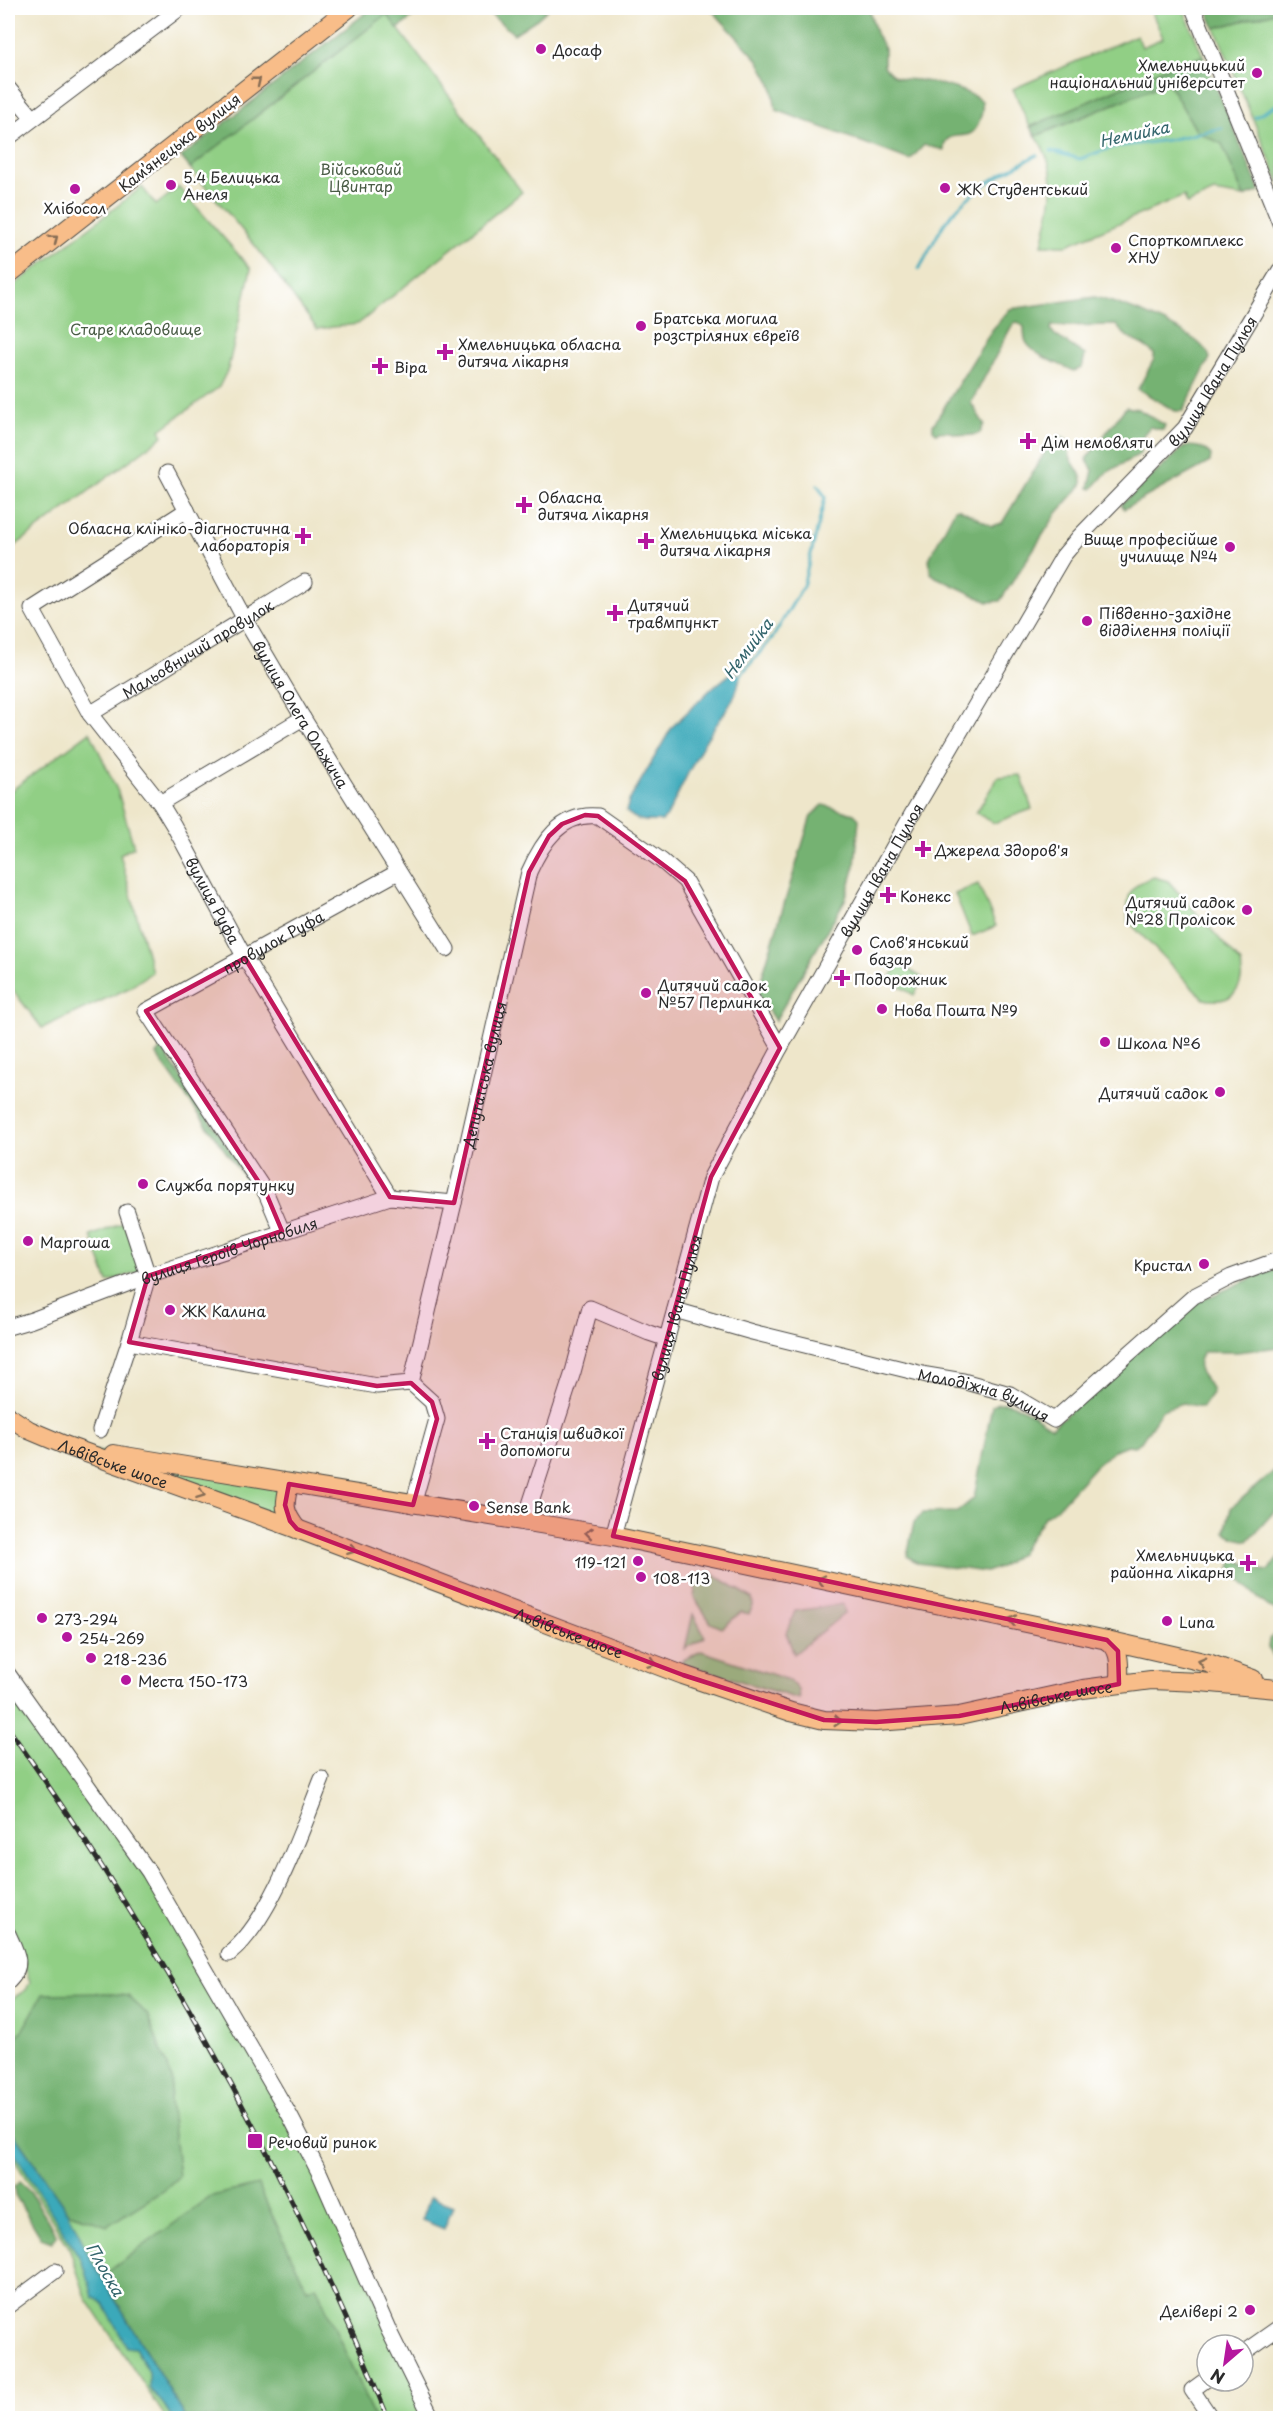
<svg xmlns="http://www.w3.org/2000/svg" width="1288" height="2426" viewBox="0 0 1288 2426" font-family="'Playpen Sans',sans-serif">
  <rect width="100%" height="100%" fill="#fff"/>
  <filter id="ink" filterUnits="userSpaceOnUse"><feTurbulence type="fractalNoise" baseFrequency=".0167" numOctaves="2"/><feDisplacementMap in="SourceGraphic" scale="12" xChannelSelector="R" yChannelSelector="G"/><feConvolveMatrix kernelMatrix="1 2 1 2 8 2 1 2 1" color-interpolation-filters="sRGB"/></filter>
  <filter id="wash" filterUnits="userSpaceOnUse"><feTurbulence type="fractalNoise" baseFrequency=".008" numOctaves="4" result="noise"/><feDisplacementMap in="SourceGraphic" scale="24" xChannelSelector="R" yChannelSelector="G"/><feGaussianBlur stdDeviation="1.35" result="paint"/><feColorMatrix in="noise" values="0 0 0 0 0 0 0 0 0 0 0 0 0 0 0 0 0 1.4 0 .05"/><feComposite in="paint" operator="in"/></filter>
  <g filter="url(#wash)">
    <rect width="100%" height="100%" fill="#eee6ca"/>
    <!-- green -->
    <path fill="#91cf85" stroke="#5e7d58" stroke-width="1.5" d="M1150,8H1183L1203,56L1163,69L1030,127L1013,89L1137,35L1142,47L1163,38Z
      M1280,11V184L1215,28Z
      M387,14L522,192L358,324L317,329L257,248L190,168Z
      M1168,82L1197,132L1222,143L1244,197L1214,192L1187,204L1184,196L1067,245H1042C1051,202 1062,176 1036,136Z
      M142,187L156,205L179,187L251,269L228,369L219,387L160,430L163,436L8,551V290Z
      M90,732L118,792L134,847L120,854L152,972L129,988L42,1028L8,984V793Z
      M1021,775L1032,809L994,823L976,813L998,777Z
      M1154,877L1168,881L1241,963C1245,990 1231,1005 1204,999L1128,921C1126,896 1129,884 1154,877Z
      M978,884L996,926L972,936L955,894Z
      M899,964L923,978L914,995L889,980Z
      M125,1222L143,1270L108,1282L91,1236Z
      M67,1446L289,1484L290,1521Z
      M710,1572L752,1598L753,1606L749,1614L741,1612L722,1628L711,1623L694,1597L696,1584Z
      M843,1604L845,1613L794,1654L786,1633L795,1611Z
      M693,1614L705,1637L685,1649Z
      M701,1651L789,1680L798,1690L799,1699L682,1663L681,1661Z
      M8,1674L149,1872L290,2116L432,2418H166L86,2298L69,2247L8,2150V2001L26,1990L30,1982L8,1914Z"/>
    <!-- forest -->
    <path fill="#74b272" stroke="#506e4e" stroke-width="1.5" d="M372,8H424L398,29L387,14L190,168L181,157Z
      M483,8H549L537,19L514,34Z
      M710,8H869L876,33L884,48V66C888,71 892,76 899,78C905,80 912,79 918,80C938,83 965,89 982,101C983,110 982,115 978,124C971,143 954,130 946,141C945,142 944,147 944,150L924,145L910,160L776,110L772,86L758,60Z
      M1206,8H1280V11L1215,28Z
      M1203,56L1260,191L1244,197L1222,144L1197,132L1168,82L1036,136L1030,127L1163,69Z
      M1095,297C1121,304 1203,332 1210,358L1183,411H1175L1138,389L1154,359V354C1142,340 1130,344 1116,325L1052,326L1051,330L1055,335L1085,355L1082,368L1074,371C1060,364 1034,356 1026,342C1024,337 1024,331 1024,327L1018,322L1014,323L1010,329L971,403L984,424L980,433C960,441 952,427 936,433L933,430V425L992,330L1010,309Z
      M1126,407L1138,409L1165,425L1163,430L1150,427L1143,435L1140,454L1106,473L1092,489L1089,488L1093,470L1086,459Z
      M1059,435L1069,442C1069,446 1069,452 1070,457C1074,467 1083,473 1082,485L1057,513L1000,601L988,602L936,577L931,573L929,559L955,509L958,508L992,526L1002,523L1051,442Z
      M1185,446C1196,446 1204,447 1211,455L1210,462L1124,509L1121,505Z
      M823,805L854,814L859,819L855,866L845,900L775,1021L757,993L811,816Z
      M161,1047L258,1192L254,1191L160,1060L157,1054Z
      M1280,1269V1347L1237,1352H1203C1190,1374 1209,1375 1212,1393L1202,1407L1182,1403L1162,1410L1141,1442L1134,1446L1127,1445L1117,1449L1098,1463L1058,1507L1044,1517L1020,1553L1000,1567L986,1572L918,1563L907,1556L914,1522L923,1513L957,1512L974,1498L992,1406C1008,1394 1037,1418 1052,1427L1191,1305L1266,1272Z
      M1280,1466V1505L1248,1541L1235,1538L1225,1532L1231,1508Z
      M1280,1556V1612C1266,1610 1242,1581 1230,1570L1234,1560L1237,1559L1254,1569L1268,1571Z
      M1280,1630V1663L1277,1661L1268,1648L1269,1640Z
      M106,1993L128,1996L147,2014L172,2078L170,2101L179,2176L164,2190L107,2226L68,2212L8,2126V2043L22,2031L43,1994Z
      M20,2182L30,2191L57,2236L52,2242L41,2238L15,2195L14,2187Z
      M258,2185L307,2289L316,2285L374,2418H186L103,2279L113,2268L212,2196Z"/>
    <!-- water -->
    <path fill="#3ba9ba" stroke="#336a72" stroke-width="1.5" d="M734,671L740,676C737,704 716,721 703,745C690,768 679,792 667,816L662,821C647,822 636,822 626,811L629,801L672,727L710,690Z
      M8,2126L68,2212L92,2261L186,2418H172L164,2405L149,2387V2372L135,2348L127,2347L103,2303L93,2297L86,2271L78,2255L8,2143Z
      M430,2197L453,2206L444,2229L422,2220Z"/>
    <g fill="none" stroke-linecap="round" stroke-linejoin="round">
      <!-- stream -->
      <path stroke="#3ba9ba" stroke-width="3" d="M1255,117L1280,103
        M1051,151L1080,159L1113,147L1168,140L1222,128
        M919,269C928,254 935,238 944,224C966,192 1004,172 1037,155
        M737,679L773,637L803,586L824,502L825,497L818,485"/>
    </g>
  </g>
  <g filter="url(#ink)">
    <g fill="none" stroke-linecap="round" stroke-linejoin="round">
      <defs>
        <g id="minor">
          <path d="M1193,8L1280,223"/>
          <path d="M8,88L33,118"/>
          <path d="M8,138L180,8"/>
          <path id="s1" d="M167,473L244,618L303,718L447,949"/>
          <path id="s2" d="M187,510L32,609L90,714L160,803L174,826L245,958L390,1197"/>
          <path id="s3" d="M90,714L305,582"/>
          <path d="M160,803L303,718"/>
          <path id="s4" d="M282,1231L266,1193L146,1011L398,872"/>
          <path id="s5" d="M675,1310L752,1332L927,1375L963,1381L1010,1394L1054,1420L1194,1296L1231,1277L1280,1259"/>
          <path id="s6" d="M8,1327L32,1320L148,1276L390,1197L454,1203"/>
          <path id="s7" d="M129,1342L377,1386L411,1383L454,1203L529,872C542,843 561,812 598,816L662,861L685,881L780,1048"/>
          <path d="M411,1383L432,1402L437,1419L413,1505"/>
          <path d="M100,1430L129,1342L148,1276L127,1212"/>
          <path d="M524,1523L573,1372L590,1308L649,1333L667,1339"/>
          <path id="s8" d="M613,1536L711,1177L780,1048L915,809L1063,556L1079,537L1185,428L1280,270"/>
          <path d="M8,1674L149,1872L290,2116L320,2174L389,2331L432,2418"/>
          <path d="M8,1934C17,1953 25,1966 8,1982"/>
          <path d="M229,1954C271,1921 302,1829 322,1779"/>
          <path d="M8,2306L55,2271"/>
          <path d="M1243,2353L1280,2327"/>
          <path d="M1207,2379L1192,2390L1211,2418"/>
        </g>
        <g id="major">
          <path d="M8,275L349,8"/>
          <path id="s9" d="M8,1416L29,1430L67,1446L297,1529L683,1675L791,1712L824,1720L876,1722L959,1716L1083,1689L1151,1680L1200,1682L1277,1689"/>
          <path d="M113,1454L613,1536L1107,1640L1208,1663L1253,1679"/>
          <path d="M289,1484C284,1506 283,1511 297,1529"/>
          <path d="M1107,1640C1122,1650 1119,1667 1119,1684"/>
        </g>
      </defs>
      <!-- minor casing -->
      <use href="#minor" stroke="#484743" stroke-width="17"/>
      <!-- major casing -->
      <use href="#major" stroke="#484743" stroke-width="20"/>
      <!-- minor -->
      <use href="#minor" stroke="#fff" stroke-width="15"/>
      <!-- major -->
      <use href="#major" stroke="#f8bd89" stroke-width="18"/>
      <defs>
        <path id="rail" d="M8,1728C161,1943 290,2173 388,2418"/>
      </defs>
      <!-- rail casing -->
      <use href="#rail" stroke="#2b2b2b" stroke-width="5"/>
      <!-- rail -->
      <use href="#rail" stroke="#fff" stroke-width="3" stroke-dasharray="9" stroke-linecap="butt"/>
    </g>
    <!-- one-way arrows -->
    <defs><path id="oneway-chevron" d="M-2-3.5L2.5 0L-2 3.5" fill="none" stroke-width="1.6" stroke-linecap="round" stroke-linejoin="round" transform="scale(1.5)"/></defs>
    <g stroke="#876d55">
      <use href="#oneway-chevron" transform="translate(257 81) rotate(-39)"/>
      <use href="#oneway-chevron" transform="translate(54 239) rotate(-38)"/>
      <use href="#oneway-chevron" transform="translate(201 1494) rotate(20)"/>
      <use href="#oneway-chevron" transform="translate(589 1533) rotate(-172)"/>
      <use href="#oneway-chevron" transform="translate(352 1550) rotate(21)"/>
      <use href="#oneway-chevron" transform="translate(821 1580) rotate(-168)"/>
      <use href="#oneway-chevron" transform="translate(1012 1620) rotate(-168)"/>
      <use href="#oneway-chevron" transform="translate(1202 1662) rotate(-165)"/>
      <use href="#oneway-chevron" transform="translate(652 1663) rotate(21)"/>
      <use href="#oneway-chevron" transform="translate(838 1721) rotate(4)"/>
    </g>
  </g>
  <!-- marked area -->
  <path fill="#c2185b" fill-opacity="0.2" stroke="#c2185b" stroke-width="4.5" stroke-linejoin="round" d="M585,815L598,816L685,881L780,1048L711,1177L613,1536L1107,1640L1118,1651L1119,1684L959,1716L876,1722L824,1720L683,1675L297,1529L290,1521L285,1505L289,1484L413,1505L437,1419L432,1402L411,1383L377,1386L129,1342L148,1276L282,1231L266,1193L146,1011L245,958L390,1197L454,1203L529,872L549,836L562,824Z"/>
  <!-- markers -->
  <g fill="#b5179e" stroke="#fff" stroke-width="2">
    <circle cx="541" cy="49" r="6"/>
    <circle cx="1257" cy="73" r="6"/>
    <circle cx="171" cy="185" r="6"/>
    <circle cx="945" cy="188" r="6"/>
    <circle cx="75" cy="189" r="6"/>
    <circle cx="1116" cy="248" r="6"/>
    <circle cx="641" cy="326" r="6"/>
    <path d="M442 343h6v6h6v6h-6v6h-6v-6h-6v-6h6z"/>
    <path d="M377 357h6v6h6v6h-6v6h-6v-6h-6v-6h6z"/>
    <path d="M1025 432h6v6h6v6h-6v6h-6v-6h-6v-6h6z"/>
    <path d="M521 496h6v6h6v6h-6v6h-6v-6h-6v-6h6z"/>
    <path d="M300 527h6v6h6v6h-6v6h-6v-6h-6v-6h6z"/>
    <path d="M643 532h6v6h6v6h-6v6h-6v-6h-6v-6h6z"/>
    <circle cx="1230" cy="547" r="6"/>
    <path d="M612 604h6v6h6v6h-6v6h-6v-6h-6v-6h6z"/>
    <circle cx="1087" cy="621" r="6"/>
    <path d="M920 840h6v6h6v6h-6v6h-6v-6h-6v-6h6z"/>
    <path d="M885 886h6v6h6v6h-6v6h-6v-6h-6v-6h6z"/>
    <circle cx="1247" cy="910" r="6"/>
    <circle cx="857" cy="950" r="6"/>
    <path d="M839 969h6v6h6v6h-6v6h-6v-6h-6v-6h6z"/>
    <circle cx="646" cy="993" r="6"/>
    <circle cx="882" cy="1009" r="6"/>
    <circle cx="1105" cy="1042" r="6"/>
    <circle cx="1220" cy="1092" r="6"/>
    <circle cx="143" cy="1184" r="6"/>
    <circle cx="28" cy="1241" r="6"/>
    <circle cx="1204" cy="1264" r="6"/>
    <circle cx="170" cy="1310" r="6"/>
    <path d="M484 1432h6v6h6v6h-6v6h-6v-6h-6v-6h6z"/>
    <circle cx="474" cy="1506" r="6"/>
    <circle cx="638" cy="1561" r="6"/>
    <path d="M1245 1554h6v6h6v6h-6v6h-6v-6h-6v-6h6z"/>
    <circle cx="641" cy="1577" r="6"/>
    <circle cx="42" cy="1618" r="6"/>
    <circle cx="1167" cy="1621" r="6"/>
    <circle cx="67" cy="1637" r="6"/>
    <circle cx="91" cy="1658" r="6"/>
    <circle cx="126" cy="1680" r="6"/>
    <rect x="247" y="2133" width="16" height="16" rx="3"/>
    <circle cx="1250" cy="2310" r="6"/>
  </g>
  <g text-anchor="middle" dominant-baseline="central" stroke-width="5" stroke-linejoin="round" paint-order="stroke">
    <!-- poi labels -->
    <g font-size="15" fill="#2b2b2b" stroke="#fff" text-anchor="start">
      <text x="553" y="49">Досаф</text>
      <text x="1245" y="64" text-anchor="end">Хмельницький<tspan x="1245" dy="17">національний університет</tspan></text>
      <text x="183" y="176">5.4 Белицька<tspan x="183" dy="17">Анеля</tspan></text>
      <text x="957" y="188">ЖК Студентський</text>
      <text x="75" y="207" text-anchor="middle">Хлібосол</text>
      <text x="1128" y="239">Спорткомплекс<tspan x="1128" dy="17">ХНУ</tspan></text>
      <text x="653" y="317">Братська могила<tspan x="653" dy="17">розстріляних євреїв</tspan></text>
      <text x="458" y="343">Хмельницька обласна<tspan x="458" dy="17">дитяча лікарня</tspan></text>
      <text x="394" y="366">Віра</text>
      <text x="1042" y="441">Дім немовляти</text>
      <text x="538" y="496">Обласна<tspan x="538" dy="17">дитяча лікарня</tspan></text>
      <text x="290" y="527" text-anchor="end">Обласна клініко-діагностична<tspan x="290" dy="17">лабораторія</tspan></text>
      <text x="660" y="532">Хмельницька міська<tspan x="660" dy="17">дитяча лікарня</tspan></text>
      <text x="1218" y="538" text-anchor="end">Вище професійше<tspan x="1218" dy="17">училище №4</tspan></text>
      <text x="628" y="604">Дитячий<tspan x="628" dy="17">травмпункт</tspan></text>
      <text x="1099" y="612">Південно-західне<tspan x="1099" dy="17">відділення поліції</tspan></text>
      <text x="935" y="849">Джерела Здоров'я</text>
      <text x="900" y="895">Конекс</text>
      <text x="1235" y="901" text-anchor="end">Дитячий садок<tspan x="1235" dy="17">№28 Пролісок</tspan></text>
      <text x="869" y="941">Слов'янський<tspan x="869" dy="17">базар</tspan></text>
      <text x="854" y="978">Подорожник</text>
      <text x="658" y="984">Дитячий садок<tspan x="658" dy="17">№57 Перлинка</tspan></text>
      <text x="894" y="1009">Нова Пошта №9</text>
      <text x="1117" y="1042">Школа №6</text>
      <text x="1208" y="1092" text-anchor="end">Дитячий садок</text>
      <text x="155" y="1184">Служба порятунку</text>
      <text x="40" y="1241">Маргоша</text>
      <text x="1192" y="1264" text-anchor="end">Кристал</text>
      <text x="182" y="1310">ЖК Калина</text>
      <text x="500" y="1432">Станція швидкої<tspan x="500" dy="17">допомоги</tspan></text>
      <text x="486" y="1506">Sense Bank</text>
      <text x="1234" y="1554" text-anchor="end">Хмельницька<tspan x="1234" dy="17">районна лікарня</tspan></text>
      <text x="626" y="1561" text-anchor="end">119-121</text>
      <text x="653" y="1577">108-113</text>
      <text x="54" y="1618">273-294</text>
      <text x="1179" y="1621">Luna</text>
      <text x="79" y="1637">254-269</text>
      <text x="103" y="1658">218-236</text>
      <text x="138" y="1680">Места 150-173</text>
      <text x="268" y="2141">Речовий ринок</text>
      <text x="1238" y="2310" text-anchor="end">Делівері 2</text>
    </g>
    <!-- street labels -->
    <g font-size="15" fill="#2b2b2b" stroke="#fff">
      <text transform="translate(179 142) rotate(-38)">Камʼянецька вулиця</text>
      <text stroke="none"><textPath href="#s8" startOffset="1317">вулиця Івана Пулюя</textPath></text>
      <text stroke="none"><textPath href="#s3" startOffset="126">Мальовничий провулок</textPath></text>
      <text stroke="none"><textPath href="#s1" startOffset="276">вулиця Олега Ольжича</textPath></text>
      <text stroke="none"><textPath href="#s8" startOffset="723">вулиця Івана Пулюя</textPath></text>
      <text stroke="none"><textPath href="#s2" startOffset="528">вулиця Руфа</textPath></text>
      <text stroke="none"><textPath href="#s4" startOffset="404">провулок Руфа</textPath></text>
      <text stroke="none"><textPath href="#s7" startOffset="603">Депутатська вулиця</textPath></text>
      <text stroke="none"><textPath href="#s6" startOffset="234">вулиця Героїв Чорнобиля</textPath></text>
      <text stroke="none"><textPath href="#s8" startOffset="237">вулиця Івана Пулюя</textPath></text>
      <text stroke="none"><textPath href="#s5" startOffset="321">Молодіжна вулиця</textPath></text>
      <text stroke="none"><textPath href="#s9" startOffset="116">Львівське шосе</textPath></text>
      <text stroke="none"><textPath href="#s9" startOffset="602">Львівське шосе</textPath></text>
      <text stroke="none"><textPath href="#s9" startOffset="1106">Львівське шосе</textPath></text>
    </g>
    <!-- park labels -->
    <g font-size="15" fill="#4a5c46" stroke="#fff">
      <text x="361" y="168">Військовий<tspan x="361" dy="17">Цвинтар</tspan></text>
      <text x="136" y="328">Старе кладовище</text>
    </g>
    <!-- water labels -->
    <g font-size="16" font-style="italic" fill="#32646b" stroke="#fff">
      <text transform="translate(1134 133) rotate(-12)">Немийка</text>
      <text transform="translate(747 648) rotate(-53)">Немийка</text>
      <text transform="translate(106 2269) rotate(60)">Плоска</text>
    </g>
  </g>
  <!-- margin -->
  <rect width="1288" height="2426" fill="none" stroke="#fff" stroke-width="30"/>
  <!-- north arrow -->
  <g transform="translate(1225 2363) rotate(209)"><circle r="28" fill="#ffffff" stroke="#aaaaaa" stroke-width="1.5"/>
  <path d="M0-4.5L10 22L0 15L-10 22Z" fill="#b5179e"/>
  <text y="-9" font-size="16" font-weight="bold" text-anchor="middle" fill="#2b2b2b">N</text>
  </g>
</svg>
